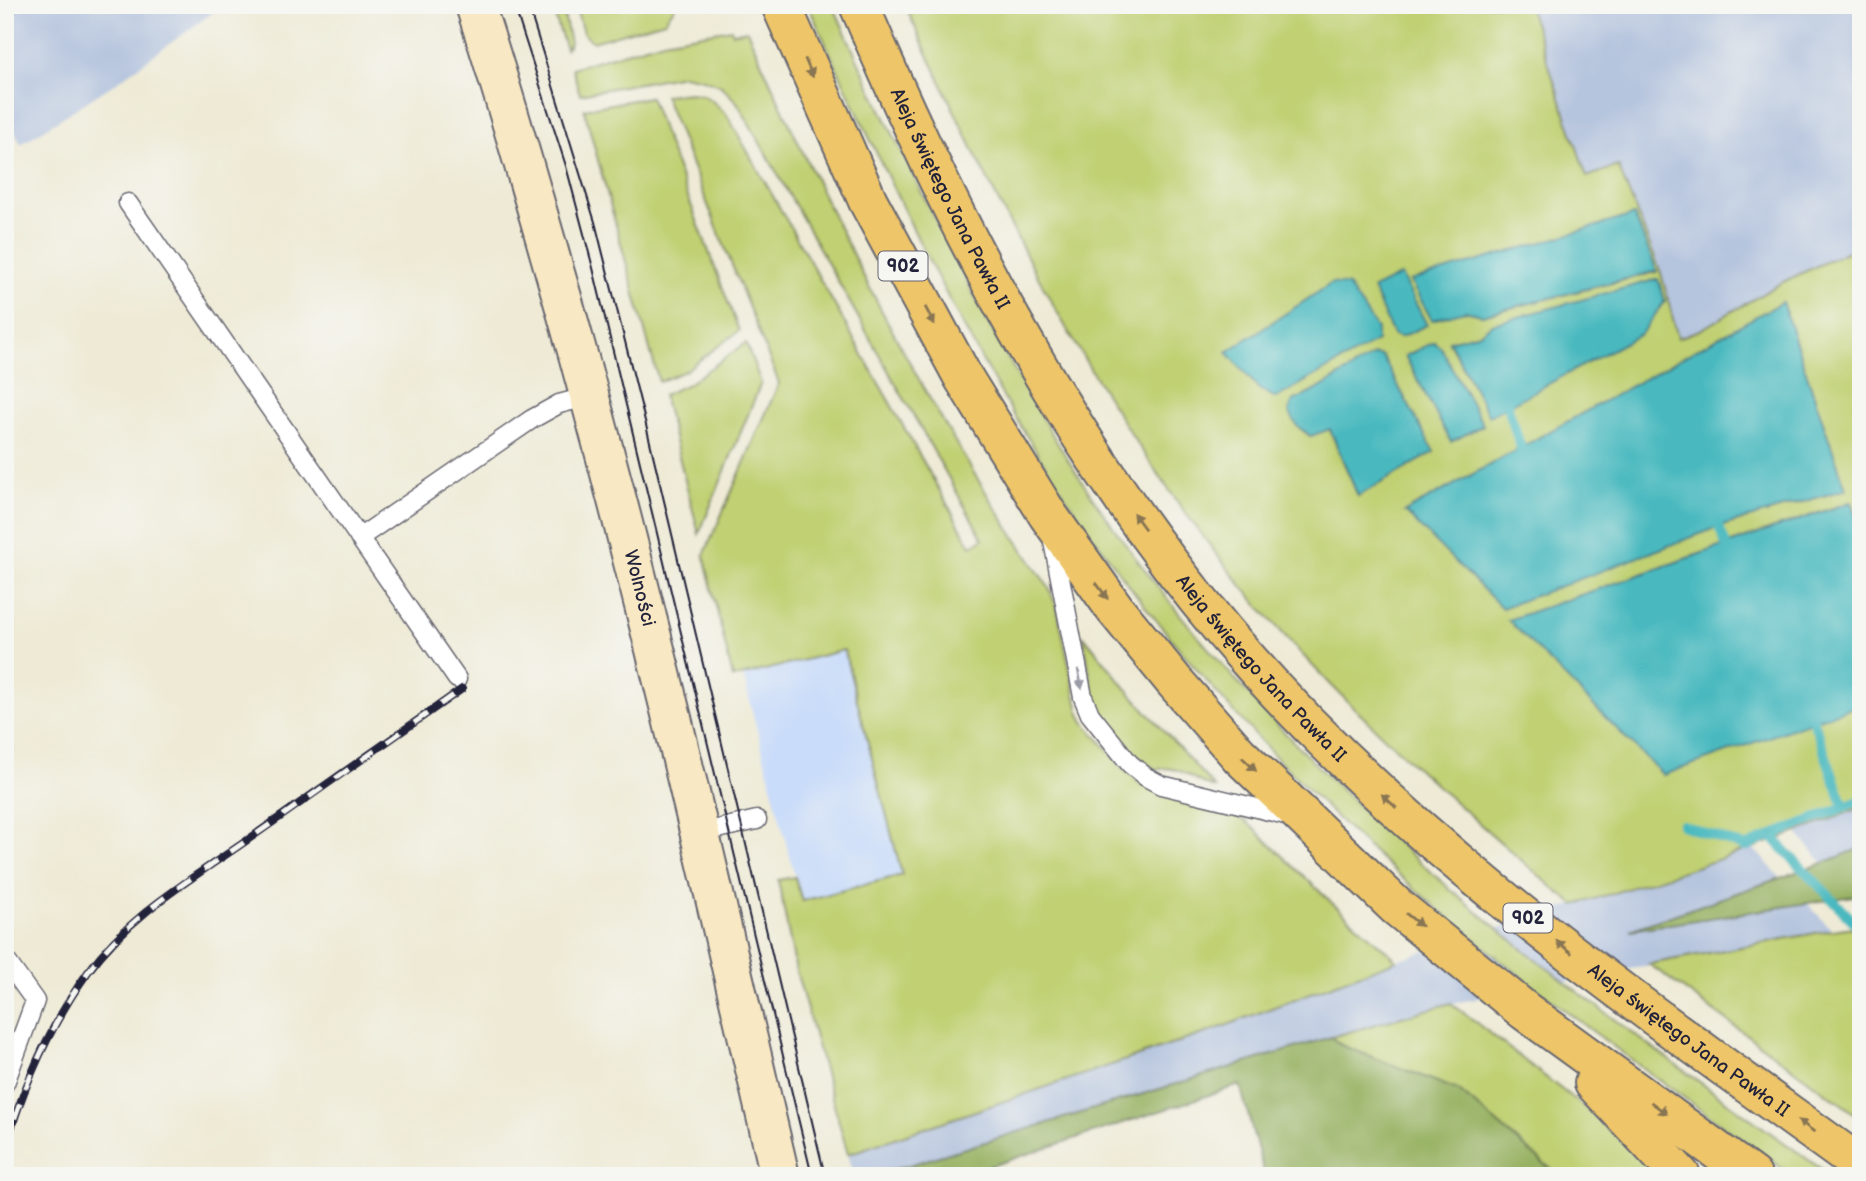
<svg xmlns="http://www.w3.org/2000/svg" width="1866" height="1181" viewBox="0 0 1866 1181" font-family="'Balsamiq Sans',sans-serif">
  <rect width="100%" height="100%" fill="#f6f6f2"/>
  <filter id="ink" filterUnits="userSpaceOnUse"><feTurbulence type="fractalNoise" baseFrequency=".0143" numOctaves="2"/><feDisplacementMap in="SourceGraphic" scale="14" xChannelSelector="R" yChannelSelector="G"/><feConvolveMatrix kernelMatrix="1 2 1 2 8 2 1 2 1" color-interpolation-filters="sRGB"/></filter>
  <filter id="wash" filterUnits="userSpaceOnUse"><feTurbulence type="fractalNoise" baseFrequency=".00686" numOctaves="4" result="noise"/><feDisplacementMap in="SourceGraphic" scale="28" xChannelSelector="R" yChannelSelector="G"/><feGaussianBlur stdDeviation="1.57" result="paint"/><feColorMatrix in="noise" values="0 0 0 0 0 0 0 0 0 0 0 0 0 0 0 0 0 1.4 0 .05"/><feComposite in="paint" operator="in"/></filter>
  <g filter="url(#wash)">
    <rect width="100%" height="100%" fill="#eeead5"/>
    <!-- built -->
    <path fill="#c9dcf9" d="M844,649L903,876L801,901L743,675Z"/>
    <!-- industrial -->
    <path fill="#b6c5de" d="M5,5H223L114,84L21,144L9,122H5Z
      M1528,5H1861V245L1783,282L1700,330L1678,338L1661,273L1618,167L1587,177Z
      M1861,807V848L1823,863L1797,833Z
      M1753,848L1781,878L1635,929L1807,903L1832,930L1439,1006L873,1176H854L848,1154L1209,1032L1397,960Z"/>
    <!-- green -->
    <path fill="#c0d072" stroke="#717956" stroke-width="2" fill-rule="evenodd" d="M551,5H562L570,43L566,49Z
      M575,5H676L665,21L593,42L583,33Z
      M808,5H833C868,85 906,162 945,239C996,340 1050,439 1116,531C1226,684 1362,819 1508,937C1612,1021 1722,1098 1831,1176H1793C1672,1089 1550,1004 1437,908C1298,790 1172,654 1070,503C964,347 886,176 808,5Z
      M905,5H1528L1587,177L1618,166L1661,273L1678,338L1700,330L1783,282L1861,245V532L1850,502L1509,620L1813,720L1861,704V807C1768,846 1671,875 1575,905L1558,892C1442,792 1326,692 1230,571C1091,398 997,207 905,5ZM1657,272L1482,315L1465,311ZM1657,279L1665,301L1489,415L1449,342ZM1782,302L1846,489L1719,527L1405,512ZM1434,342L1441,348L1483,425L1451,442L1405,356ZM1374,355L1382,356L1434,452L1358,496L1329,428L1310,436L1297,426L1293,401L1315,391Z
      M731,29L733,33L747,30C833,224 927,413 1049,588L1057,608L1079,712L1084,722L1124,769L1140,783L1233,815L1247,822L1331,902L1397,960L1209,1032L848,1154L796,971L778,880L795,877L802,901L902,875L844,650L733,678L704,555L779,383L664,95C699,93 701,88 727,115L971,546L983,539L737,102L720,85L703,79L683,75L580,94L572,68L663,41Z
      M650,97L739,331L685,371L659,382L584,109Z
      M746,343L761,383L699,534L663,395L688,384Z
      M1083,635L1125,687L1215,788C1195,783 1178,762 1156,770C1141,761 1103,723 1097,706C1090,684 1088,658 1083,635Z
      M1861,926V1118L1649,964L1832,930Z
      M1451,1003L1603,1122L1659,1176H1559L1458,1090L1340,1045L1331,1037Z"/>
    <!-- forest -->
    <path fill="#98b264" stroke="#5d6a50" stroke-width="2" d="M1861,848V895L1630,930L1823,863Z
      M1331,1037L1341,1045L1458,1090L1559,1176H1265L1240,1085L960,1176H873Z"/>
    <!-- water -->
    <path fill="#4ab9bf" stroke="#366e7d" stroke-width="2" d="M1634,215L1657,271L1482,315L1465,311L1432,320L1410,281Z
      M1401,275L1427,325L1401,337L1393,335L1373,289Z
      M1658,279L1665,301L1641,334L1489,416L1449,341L1480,333L1492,324Z
      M1332,283L1348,286L1377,329V341L1276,398L1259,389L1227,352Z
      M1782,302L1846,489L1719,527L1502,608L1405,512Z
      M1434,342L1441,348L1483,425L1451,442L1405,356Z
      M1374,355L1382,356L1434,452L1358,496L1330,429L1311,436L1297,426L1289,411L1293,401L1315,391Z
      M1851,502L1861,532V704L1663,775L1508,620Z"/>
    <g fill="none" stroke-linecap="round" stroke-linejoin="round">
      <!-- stream -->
      <path stroke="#4ab9bf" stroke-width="10" d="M1507,405L1521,448
        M1719,527L1726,545
        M1813,720L1844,807L1771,836L1861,929
        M1844,807L1861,800
        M1682,825L1745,847L1771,836"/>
    </g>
  </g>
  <g filter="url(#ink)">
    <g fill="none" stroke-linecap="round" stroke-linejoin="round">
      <defs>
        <path id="lane" d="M5,6L8,5
          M128,203L457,679
          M1052,536L1083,697L1090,714L1130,764L1146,777L1161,785L1290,816
          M359,538L532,419L559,404L590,396
          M700,833L757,820
          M5,959L35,1001L5,1083"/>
        <g id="secondary">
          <path id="s1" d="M475,5C508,105 536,207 565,308C646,595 712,885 780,1176"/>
        </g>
        <g id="primary">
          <path d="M781,5L868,201L963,377L1048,515L1115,609L1174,681L1239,755L1397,907L1525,1011L1752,1176"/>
          <path id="s2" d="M859,5C954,229 1068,446 1225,633C1404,845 1638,1004 1861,1166"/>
          <path d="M1594,1083L1681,1176"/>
        </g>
      </defs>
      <!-- lane casing -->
      <use href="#lane" stroke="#696871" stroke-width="21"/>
      <!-- secondary casing -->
      <use href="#secondary" stroke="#696871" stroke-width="42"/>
      <!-- primary casing -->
      <use href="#primary" stroke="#696871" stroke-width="42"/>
      <!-- lane -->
      <use href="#lane" stroke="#fff" stroke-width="18"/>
      <!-- secondary -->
      <use href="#secondary" stroke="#f8e8c3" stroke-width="38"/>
      <!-- primary -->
      <use href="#primary" stroke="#eec569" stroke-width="38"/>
      <!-- tram -->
      <path stroke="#22223b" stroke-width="2" d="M514,5L566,166L593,268L812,1176
        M528,5L595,222L645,421L825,1176"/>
      <defs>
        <path id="rail" d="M5,1149C23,1087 50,1025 88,972C128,916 190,880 246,841C318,791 390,740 462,689"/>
      </defs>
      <!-- rail casing -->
      <use href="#rail" stroke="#22223b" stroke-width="8"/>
      <!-- rail -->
      <use href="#rail" stroke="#f6f6f2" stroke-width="5" stroke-dasharray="16" stroke-linecap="butt"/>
    </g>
    <!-- one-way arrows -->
    <defs><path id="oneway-solid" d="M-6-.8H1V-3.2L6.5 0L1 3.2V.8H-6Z" transform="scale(1.75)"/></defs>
    <g fill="#887452">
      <use href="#oneway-solid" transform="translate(809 68) rotate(66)"/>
      <use href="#oneway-solid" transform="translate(930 316) rotate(62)"/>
      <use href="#oneway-solid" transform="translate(1139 521) rotate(-126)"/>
      <use href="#oneway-solid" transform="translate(1102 591) rotate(54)"/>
      <use href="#oneway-solid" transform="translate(1249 764) rotate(44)"/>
      <use href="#oneway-solid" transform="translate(1389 801) rotate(-137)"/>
      <use href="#oneway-solid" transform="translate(1414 920) rotate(39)"/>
      <use href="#oneway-solid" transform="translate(1564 947) rotate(-141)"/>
      <use href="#oneway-solid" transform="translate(1659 1108) rotate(36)"/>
      <use href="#oneway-solid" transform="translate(1806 1126) rotate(-144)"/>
    </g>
    <use fill="#9c9ca7" href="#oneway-solid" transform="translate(1080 679) rotate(79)"/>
  </g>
  <g text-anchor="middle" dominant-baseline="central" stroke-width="5" stroke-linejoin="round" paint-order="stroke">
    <!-- shield labels -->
    <g fill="#f6f6f2" stroke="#626272" stroke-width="2">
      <rect x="878.5" y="251.5" width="49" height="29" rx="5"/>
      <rect x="1503.5" y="903.5" width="49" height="29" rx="5"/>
    </g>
    <g font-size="18" font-weight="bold" fill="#22223b">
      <text x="903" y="266">902</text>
      <text x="1528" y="918">902</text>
    </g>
    <!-- street labels -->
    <g font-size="19" fill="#22223b" stroke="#f6f6f2">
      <text stroke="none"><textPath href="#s2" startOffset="214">Aleja świętego Jana Pawła II</textPath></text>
      <text stroke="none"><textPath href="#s1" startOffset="606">Wolności</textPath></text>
      <text stroke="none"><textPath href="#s2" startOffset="780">Aleja świętego Jana Pawła II</textPath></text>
      <text stroke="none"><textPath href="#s2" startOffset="1348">Aleja świętego Jana Pawła II</textPath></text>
    </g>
  </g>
  <!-- margin -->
  <rect width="1866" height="1181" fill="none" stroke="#f6f6f2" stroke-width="28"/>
</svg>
